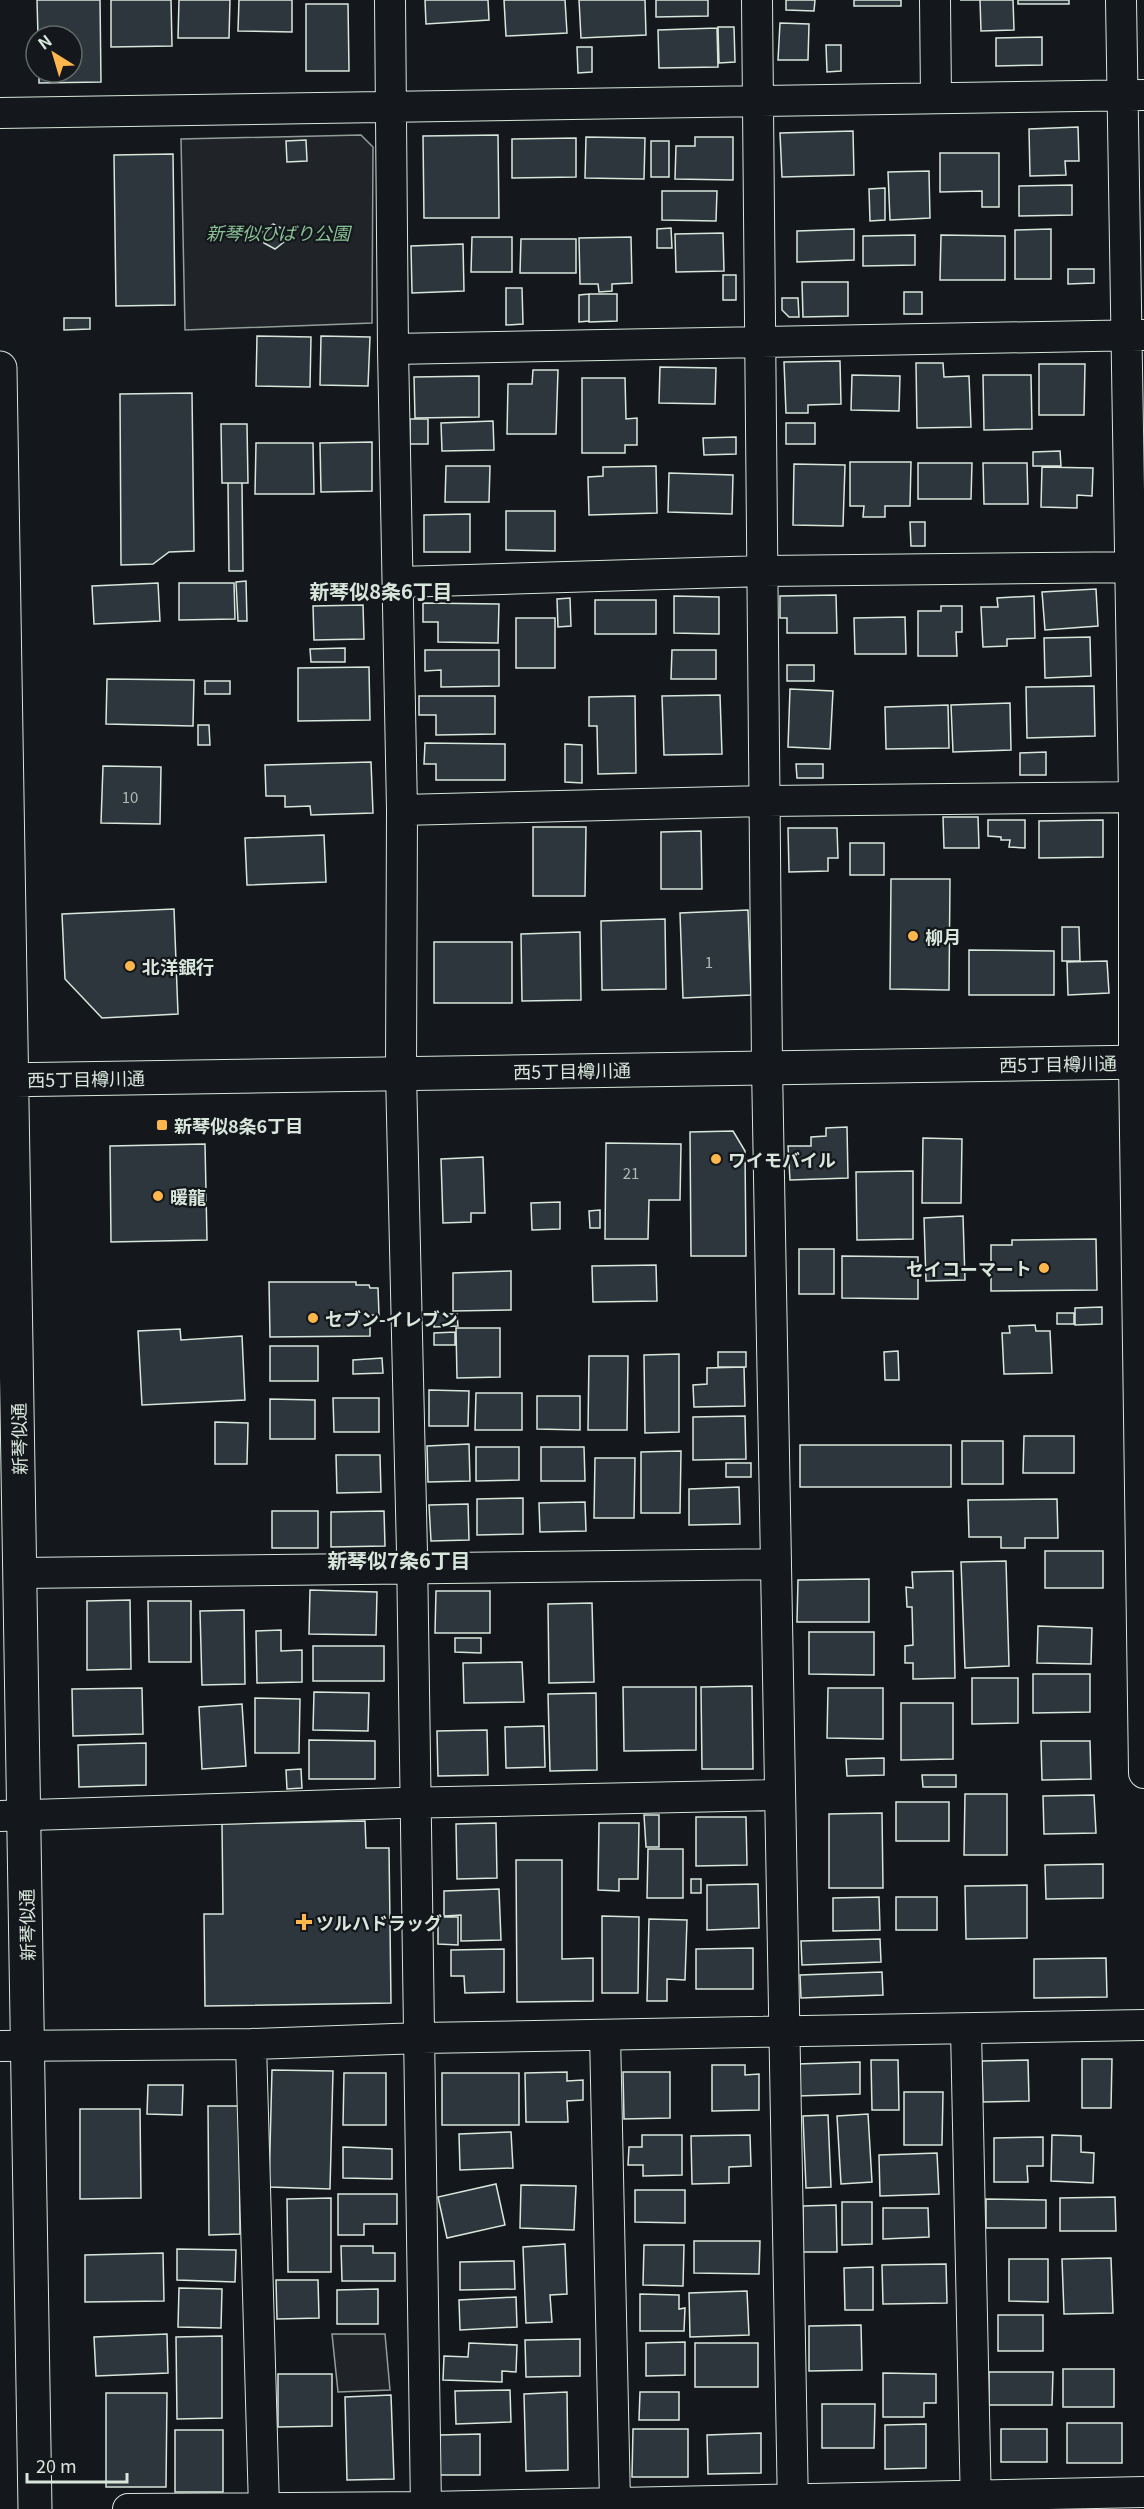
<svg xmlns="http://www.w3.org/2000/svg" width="1144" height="2509" viewBox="0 0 1144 2509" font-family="Georgia,'Noto Sans JP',serif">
  <rect width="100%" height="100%" fill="#14181c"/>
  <!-- green -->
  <path fill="#202428" stroke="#939e99" stroke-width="1.5" d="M361,135L373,147L372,323L185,330L181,139Z
    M332,2334H385L390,2390L338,2392Z"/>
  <!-- building -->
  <path fill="#2c363c" stroke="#d8e6dc" stroke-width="1.5" d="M37,0H100L101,82L39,83V72H72V36H38Z
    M111,0H171L172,46L111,47Z
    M179,0H230L229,38H178Z
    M239,0H292V32L238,31Z
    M425,0H488L489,20L426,24Z
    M504,0H565L567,33L506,36Z
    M579,0H645L646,35L581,38Z
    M656,0H708V16L656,17Z
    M786,0H815L814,11L786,10Z
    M854,0H901V6H854Z
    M980,0H960H1013L1014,30L981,31Z
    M1018,0H1069V4H1018Z
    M306,4H348L349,71H306Z
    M780,23L809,24L808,60H778Z
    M718,27H734L735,62L719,63Z
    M717,28L718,67L659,68L658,30Z
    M1042,37V65L996,66V38Z
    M826,45H841V71L827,72Z
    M577,47H592V72L578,73Z
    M1078,127L1079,161H1065L1066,175L1030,176L1029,129Z
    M853,131L854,175L782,177L780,133Z
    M498,135L499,218H424L423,136Z
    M586,137L645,138L644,179L585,178Z
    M695,137H733V180L675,179L676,146H695Z
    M576,138V177L512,178V139Z
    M306,140L307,161L287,162L286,141Z
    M651,141H669V177H651Z
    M940,153H999V207H982V191L940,192Z
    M173,154L175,305L116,306L114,155Z
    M929,171L930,218L890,220L888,172Z
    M1072,185V215L1019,216V186Z
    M885,188V220L870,221L869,189Z
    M662,191H717L716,221L662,220Z
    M273,224L283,229L284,242L275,249L264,243L263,231Z
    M671,228L672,248H657V229Z
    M854,229V260L797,262V231Z
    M1051,229V279H1015V230Z
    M723,233L724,271L676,272L675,234Z
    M915,235V265L863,266V236Z
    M941,235L1005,236V280H940Z
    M472,237H512V272H471Z
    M631,237L632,283L612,284V291L599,292L598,284H580L579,238Z
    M521,239H576V273H520Z
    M463,244L464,291L412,293L411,246Z
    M1068,269H1094V283L1068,284Z
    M723,275H736V300H723Z
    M802,282H848V316L803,317Z
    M506,288H522L523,324L506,325Z
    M904,292H922V314H904Z
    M589,294H617V321L589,322Z
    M589,294V321L579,322V295Z
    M782,298H798L799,317H789L782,310Z
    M64,318H90V329L64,330Z
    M257,336L311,337L310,387L256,386Z
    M321,336L370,337L368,386L320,385Z
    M840,361L841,404L808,405V413H786L784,362Z
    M916,363H943L944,377L969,376L971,427L917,428Z
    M1039,364H1085L1084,415H1039Z
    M660,367L716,368L715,404L659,403Z
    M533,370H558L556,434H507L508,384H532Z
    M852,375L900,376L899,411L851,410Z
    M983,375H1031L1032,429L984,430Z
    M479,376V417L415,418L414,377Z
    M582,378H625L626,419L637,418V445H625V453H582Z
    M192,393L194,551L169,552L153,564L121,565L120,394Z
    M410,419H428V444H410Z
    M493,421L494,450L442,451L441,423Z
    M786,423H815V444H786Z
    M221,424H247L248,483H222Z
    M736,437V454L704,455L703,438Z
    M372,442V491L321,492L320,443Z
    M256,443H313L314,494H255Z
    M1060,451L1061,466H1033V452Z
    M850,462H911L910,506H885V517H863L864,506H850Z
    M918,463H972L971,499H918Z
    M983,463H1027L1028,504H984Z
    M794,464L845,465L843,526L793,525Z
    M446,466H490L489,502H445Z
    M656,466L657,513L589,515L588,477L603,476V467Z
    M1042,467L1093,468L1092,496L1077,495V508L1041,507Z
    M669,473L733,475L732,514L668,512Z
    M228,483H242L243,571H229Z
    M506,511H555V551L506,550Z
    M470,514V552H424V515Z
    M910,522H925V546H911Z
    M246,581L247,621H238L236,582Z
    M158,583L160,621L94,624L92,586Z
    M179,583H234L235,619L179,620Z
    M1096,589L1098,626L1045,630L1042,592Z
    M836,595L837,633H787V618H780V596Z
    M674,596L719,597V634L674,633Z
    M1034,596L1035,638L1007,639V646L983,647L981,607H998L997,598Z
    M570,598L571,626L558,627L557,599Z
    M595,600H656V634H595Z
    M423,603L499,604L498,643L438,642V622H423Z
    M363,605L364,639L314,640L313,606Z
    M941,606H962V632H956L957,656H918V611H941Z
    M905,617L906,654H855L854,618Z
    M516,618H555V668H516Z
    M1090,637L1091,676L1045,678L1044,638Z
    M345,648V662H311L310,649Z
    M425,650H499V686L441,687V670L425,671Z
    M672,650H716V679H671Z
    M787,665H814V681H787Z
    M369,667L370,720L298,721V668Z
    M107,679L194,680L193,726L106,724Z
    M205,681H230V694H205Z
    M1094,686L1095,736L1027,738L1026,687Z
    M790,689L833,691L830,749L788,747Z
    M720,695L722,754L664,755L662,696Z
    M419,696H495V734L436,735V715H419Z
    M635,696L636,773L598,774L597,726H589V697Z
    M1010,703L1011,750L953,752L951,705Z
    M948,705L949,748L886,749L885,707Z
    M198,725H209L210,745H198Z
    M425,743L505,744V780H436V764H424Z
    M565,744L582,745V783L565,782Z
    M1046,752V775H1020V753Z
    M371,762L373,813L311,815L310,806L285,807V796H266L265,765Z
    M796,764H823V778H797Z
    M103,766L161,767L160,824L101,823Z
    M943,817H978L979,848H944Z
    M988,820H1025V848L1009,847L1010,840H1001V837L988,836Z
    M1103,820V857L1039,858V821Z
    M533,827H586L585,896H533Z
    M788,828H837L838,858H828V871L789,872Z
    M701,831L702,889H661V832Z
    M324,835L326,882L247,885L245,838Z
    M850,843H884V875H850Z
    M891,879H950L949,990L890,989Z
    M174,909L178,1014L102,1018L65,979L62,914Z
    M748,910L751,995L683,998L680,913Z
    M665,919L666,989L602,990L601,921Z
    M1062,927H1079L1080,961H1062Z
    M580,932L581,1000L522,1001L521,934Z
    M434,942H512V1003H434Z
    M969,950L1054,951V995H969Z
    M1107,961L1109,993L1068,995L1067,962Z
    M847,1127L848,1178L790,1180L788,1146H811V1137L826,1136V1128Z
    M733,1131L745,1151L746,1256H691L690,1132Z
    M923,1138L962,1139L961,1203H922Z
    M606,1143L681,1144L680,1200H649L648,1239H605Z
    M205,1144L207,1240L111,1242L110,1146Z
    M483,1157L485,1213H471V1222L443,1223L441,1159Z
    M913,1171V1239L857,1240L856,1172Z
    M560,1202V1229L532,1230L531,1203Z
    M600,1210V1228H590L589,1211Z
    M963,1216L965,1280L926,1281L924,1218Z
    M1096,1239L1097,1290L991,1291V1245H1012V1240Z
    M799,1249H834V1294H799Z
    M842,1256L918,1257V1299L842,1298Z
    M656,1265L657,1301L593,1302L592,1266Z
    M511,1271V1310L453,1311V1273Z
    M269,1282H356V1285H369L370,1288H378L379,1315H370V1336L270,1337Z
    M1102,1307V1324L1075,1325V1308Z
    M1057,1313H1074V1324H1057Z
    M434,1314H457L458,1326L434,1327Z
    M1035,1325L1036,1331H1050L1052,1373L1004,1374L1002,1333H1010L1009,1326Z
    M456,1328H500V1377L457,1378Z
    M180,1329L181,1340L242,1336L245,1400L142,1405L138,1331Z
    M455,1332V1345H434V1333Z
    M270,1346H318V1381H270Z
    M898,1351L899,1380H885L884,1352Z
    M718,1352H746V1367H718Z
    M679,1354V1432L645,1433L644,1355Z
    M589,1356H628L627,1430H588Z
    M382,1358L383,1373L353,1374V1360Z
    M744,1367L745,1406L694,1407L693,1385L707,1384V1368Z
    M429,1390L469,1391L468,1426H429Z
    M476,1393H522V1430H475Z
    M537,1396H580V1430L537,1429Z
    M333,1398H379V1432H334Z
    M270,1399L315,1400V1439H270Z
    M745,1416L746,1459L693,1460V1417Z
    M215,1422L248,1423L247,1464H215Z
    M1024,1436H1074V1473H1023Z
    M962,1441H1003V1484H962Z
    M469,1444L470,1481L428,1482L427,1446Z
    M800,1445H951V1487H800Z
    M476,1447H519V1480L476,1481Z
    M541,1447H584L585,1481H541Z
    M681,1451L680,1513H641V1452Z
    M336,1455H380L381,1492L337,1493Z
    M595,1458H635L634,1518H594Z
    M726,1463H751V1477H726Z
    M739,1487L740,1524L689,1525V1489Z
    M523,1498V1534L477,1535V1499Z
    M1057,1499L1058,1538H1025V1548H1001V1537H969L968,1500Z
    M585,1502L586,1531L540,1532L539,1503Z
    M468,1504L469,1540L431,1541L429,1505Z
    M272,1511H318V1548H272Z
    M384,1511L385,1546L331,1547V1512Z
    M1045,1551H1103V1588H1045Z
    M1006,1561L1009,1666L965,1668L961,1562Z
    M953,1571L955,1678L913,1679V1663H905V1646L913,1645L912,1607H907L906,1587L913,1588L912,1572Z
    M869,1579V1622H797L798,1580Z
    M310,1590L377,1592L376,1635L309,1634Z
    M436,1591H490V1633H435Z
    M130,1600L131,1669L87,1670V1601Z
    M148,1601H191V1662H149Z
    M592,1603L594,1682L549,1683L548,1604Z
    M244,1610L245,1684L202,1685L200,1611Z
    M1038,1626L1092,1628L1091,1664L1037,1663Z
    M281,1630V1651L302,1650V1682L257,1683L256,1631Z
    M809,1632H874V1675L809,1674Z
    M455,1638H481V1653L455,1652Z
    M313,1646H384V1681H313Z
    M522,1662L524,1702L464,1703L463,1663Z
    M1033,1674H1090V1712L1033,1713Z
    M972,1678H1018V1723L972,1724Z
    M752,1686L753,1769H702L701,1687Z
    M623,1687H696V1750L624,1751Z
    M142,1688L143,1734L73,1736L72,1689Z
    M828,1688H883V1739L827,1738Z
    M314,1692L369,1693L368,1731L313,1730Z
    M596,1693L597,1770L550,1771L548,1694Z
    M255,1698L300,1699L299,1753H255Z
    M901,1703H953V1759L901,1760Z
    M242,1704L246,1766L202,1769L199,1707Z
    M544,1726L545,1767L506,1768L505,1727Z
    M487,1730L488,1775L438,1776L437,1731Z
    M309,1740L375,1741V1779H309Z
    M1041,1741H1090L1091,1779L1042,1780Z
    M146,1743V1785L79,1787L78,1745Z
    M884,1758V1775L847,1776L846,1759Z
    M301,1769L302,1788L287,1789L286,1770Z
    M922,1775H956V1787H923Z
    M965,1794H1007V1855H964Z
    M1094,1795L1096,1833L1044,1834L1043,1796Z
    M896,1802H949V1841H896Z
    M882,1813L883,1888H829V1814Z
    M644,1815H659V1847H646Z
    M696,1817H746L747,1865L696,1866Z
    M365,1821L366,1848H389L391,2003L205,2006L204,1914H223L222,1824Z
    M496,1823L497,1878L457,1879L456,1824Z
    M599,1823H639L638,1879H619V1891L598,1890Z
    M648,1849H683V1898H647Z
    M516,1860H562V1959L593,1958V2001L517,2002Z
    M1103,1864V1898L1046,1899L1045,1865Z
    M691,1879H701V1893H691Z
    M758,1884L759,1928L707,1930V1885Z
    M1027,1885V1938L966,1939L965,1886Z
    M499,1889L501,1940L461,1941V1915L444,1916V1891Z
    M879,1897L880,1930L833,1931V1898Z
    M896,1897H937V1930H896Z
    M602,1916L639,1917L638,1993H602Z
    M438,1917H458V1945L438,1944Z
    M649,1919L687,1920L685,1980L667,1979V2001H647Z
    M880,1939L881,1962L802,1965L801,1941Z
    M753,1948V1989H696V1949Z
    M504,1949V1992L465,1993L464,1976H451V1950Z
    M1106,1958L1107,1997L1034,1998V1959Z
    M882,1972L883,1995L801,1998L800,1975Z
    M1082,2059H1112L1111,2108H1082Z
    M871,2060H898L899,2110H872Z
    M1028,2060L1029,2101L983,2102L982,2061Z
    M860,2062V2094L798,2096L797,2064Z
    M712,2065H745V2075L759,2074V2110L712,2111Z
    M272,2070L333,2071L330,2189L269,2187Z
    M567,2072V2081L583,2080V2100L567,2101L568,2122H526L525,2073Z
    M623,2072H670V2118L624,2119Z
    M344,2073H386V2125H343Z
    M442,2073H519V2125H442Z
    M148,2085H183L182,2115L147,2114Z
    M904,2092H943L942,2145H904Z
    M208,2106H239L240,2234L209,2235Z
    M80,2109H140L141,2198L80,2199Z
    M868,2114L872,2182L841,2184L837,2116Z
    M828,2115L831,2187L806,2188L803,2116Z
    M511,2132L513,2168L460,2170L459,2134Z
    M642,2135H682V2175L643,2176V2165H628L629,2147H642Z
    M750,2135L751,2166L729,2167V2183L692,2184L691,2136Z
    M1052,2135L1081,2136V2152L1094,2153L1093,2183L1051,2181Z
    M1043,2137V2166H1027L1028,2182H994V2138Z
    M343,2147L392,2149V2179L343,2178Z
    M937,2153L939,2194L880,2196L879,2155Z
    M496,2184L505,2225L447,2238L438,2197Z
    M521,2185L576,2186L574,2230L520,2228Z
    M635,2190H685V2223L635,2222Z
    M338,2194H397V2224H364V2235H338Z
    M1115,2197L1116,2231H1060V2198Z
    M331,2198V2272H288L287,2199Z
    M986,2199L1046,2200V2228H986Z
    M842,2202H872V2244L842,2245Z
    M836,2205L837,2252H803V2206Z
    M883,2208H928L929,2237L883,2239Z
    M694,2241H760L759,2274L694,2273Z
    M565,2244L567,2294L550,2295L552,2322L526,2323L523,2247Z
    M644,2245H684L683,2286L643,2285Z
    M341,2246H373V2253H395V2281H342Z
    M177,2249L236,2250L235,2282L177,2280Z
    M163,2253L164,2301L85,2302V2255Z
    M1111,2258L1113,2313L1064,2314L1062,2259Z
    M1009,2259H1048V2302L1009,2301Z
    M514,2261L515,2289L460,2290V2262Z
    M946,2264L947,2303L883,2304L882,2265Z
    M873,2267V2310H845L844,2268Z
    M276,2280H318L319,2318L277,2319Z
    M179,2288L222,2289L221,2328L178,2327Z
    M378,2289V2324H337V2290Z
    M747,2291L749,2335L690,2337L689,2293Z
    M640,2294L679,2295V2309L685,2308L684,2331H640Z
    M516,2297L517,2327L460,2330L459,2300Z
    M998,2315H1043V2351H998Z
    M861,2325L862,2370L809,2371V2326Z
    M167,2334L168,2373L96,2376L94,2337Z
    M222,2336V2418L177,2419L176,2337Z
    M580,2339V2376L526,2377L525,2340Z
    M685,2342V2375L646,2376V2343Z
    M469,2343L517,2345L516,2372L502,2371V2382L443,2380L444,2356L468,2357Z
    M695,2343H758V2387H695Z
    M1063,2369H1114V2407H1063Z
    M989,2372H1053L1052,2405H989Z
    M883,2373L936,2374V2403H924V2417H883Z
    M278,2374H332V2426L278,2427Z
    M510,2390L511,2422L456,2424L455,2391Z
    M567,2392L568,2470L526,2471L524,2394Z
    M640,2392H679V2420H639Z
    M106,2393H167L166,2487H106Z
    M391,2395L394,2479L347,2480L345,2397Z
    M822,2404H875L874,2448H822Z
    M1067,2423H1122V2463H1067Z
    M926,2424V2468L885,2469V2425Z
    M633,2429H688V2477H632Z
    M1001,2429H1047V2462H1001Z
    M175,2430H223V2492H175Z
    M761,2433V2473L708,2474L707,2435Z
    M480,2434V2475H440V2435Z"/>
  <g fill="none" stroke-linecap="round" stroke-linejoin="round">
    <defs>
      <path id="street" d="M390,0L393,349L402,810L401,1073L412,1553L426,2509
        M757,0L767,1066L793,2509
        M935,0L936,98
        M1121,0L1134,797V1062L1144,1773
        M0,113L1144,95
        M393,349L1144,335
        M399,582L764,571L1144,567
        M402,810L766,801L1144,797
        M20,1573L776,1564
        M0,1816L399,1803L779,1795
        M966,2029L976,2509
        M605,2035L615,2502
        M251,2044L264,2508
        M0,2046L251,2044L421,2038L1144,2025
        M128,2509L426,2507L1144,2492"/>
      <path id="secondary" d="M0,368L35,2509
        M0,1080L1144,1062"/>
    </defs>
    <!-- street casing -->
    <use href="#street" stroke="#d8e6dc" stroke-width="32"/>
    <!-- secondary casing -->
    <use href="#secondary" stroke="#d8e6dc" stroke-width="35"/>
    <!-- street -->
    <use href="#street" stroke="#14181c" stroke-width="30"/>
    <!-- secondary -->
    <use href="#secondary" stroke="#14181c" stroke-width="33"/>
  </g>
  <!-- markers -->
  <g fill="#ffb74d" stroke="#14181c" stroke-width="2">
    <circle cx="913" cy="936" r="6"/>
    <circle cx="130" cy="966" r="6"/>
    <rect x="156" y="1119" width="12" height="12" rx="3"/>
    <circle cx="716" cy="1159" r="6"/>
    <circle cx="158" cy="1196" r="6"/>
    <circle cx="1044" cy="1268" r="6"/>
    <circle cx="313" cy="1318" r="6"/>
    <path d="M301 1913h6v6h6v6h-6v6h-6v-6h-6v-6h6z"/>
  </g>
  <g text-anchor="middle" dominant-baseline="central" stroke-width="4.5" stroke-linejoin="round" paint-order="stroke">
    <!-- number labels -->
    <g font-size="15" fill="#adbab4">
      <text x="130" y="796">10</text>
      <text x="709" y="961">1</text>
      <text x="631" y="1172">21</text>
    </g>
    <!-- park labels -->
    <g font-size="18" font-style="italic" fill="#8ac095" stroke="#14181c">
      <text x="278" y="232">新琴似ひばり公園</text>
    </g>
    <!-- poi labels -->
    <g font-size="18" font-weight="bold" fill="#d8e6dc" stroke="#14181c" text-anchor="start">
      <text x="925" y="936">柳月</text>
      <text x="142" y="966">北洋銀行</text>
      <text x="174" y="1125">新琴似8条6丁目</text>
      <text x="728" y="1159">ワイモバイル</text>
      <text x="170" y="1196">暖龍</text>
      <text x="1032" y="1268" text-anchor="end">セイコーマート</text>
      <text x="325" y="1318">セブン-イレブン</text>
      <text x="316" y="1922">ツルハドラッグ</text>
    </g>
    <!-- street labels -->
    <g font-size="18" fill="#d8e6dc" stroke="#14181c">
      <text transform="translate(1058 1063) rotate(-1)">西5丁目樽川通</text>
      <text transform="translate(572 1070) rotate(-1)">西5丁目樽川通</text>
      <text transform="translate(86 1078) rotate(-1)">西5丁目樽川通</text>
      <text transform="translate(18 1439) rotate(-91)">新琴似通</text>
      <text transform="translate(26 1925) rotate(-91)">新琴似通</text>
    </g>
    <!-- neighbourhood labels -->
    <g font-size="20" font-weight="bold" fill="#d8e6dc" stroke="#14181c">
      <text x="381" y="590">新琴似8条6丁目</text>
      <text x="399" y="1559">新琴似7条6丁目</text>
    </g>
  </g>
  <!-- north arrow -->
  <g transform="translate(54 54) rotate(323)"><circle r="28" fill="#14181c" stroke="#626a69" stroke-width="1.5"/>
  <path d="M0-4.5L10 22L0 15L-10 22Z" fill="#ffb74d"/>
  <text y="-9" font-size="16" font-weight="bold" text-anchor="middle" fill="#d8e6dc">N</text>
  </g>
  <!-- scale -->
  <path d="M27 2473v9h100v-9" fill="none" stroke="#d8e6dc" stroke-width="3"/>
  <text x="36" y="2473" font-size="18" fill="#d8e6dc" stroke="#14181c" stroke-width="4.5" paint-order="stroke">20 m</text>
</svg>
